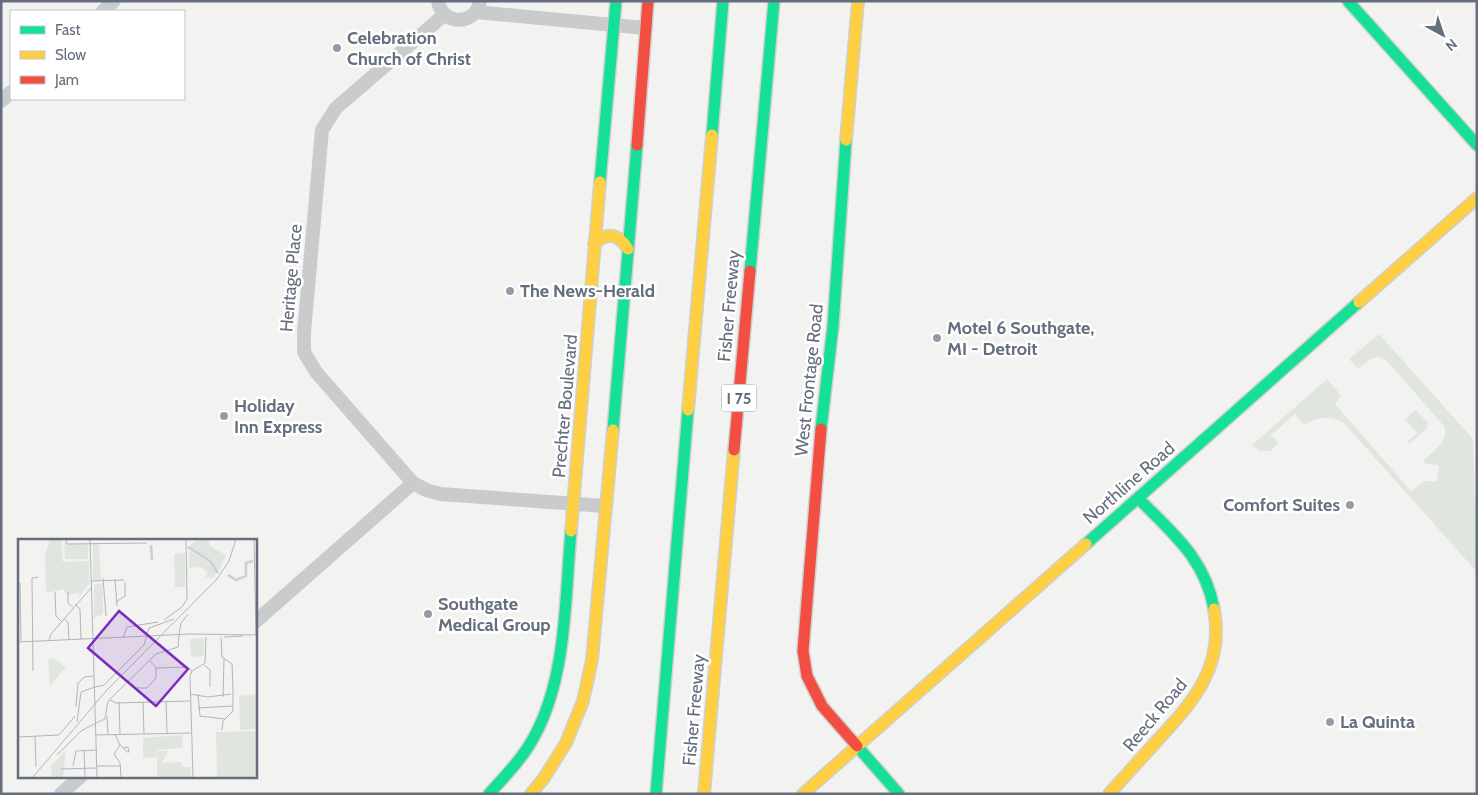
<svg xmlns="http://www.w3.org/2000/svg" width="1478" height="795" viewBox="0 0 1478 795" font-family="Cabin,sans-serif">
  <rect width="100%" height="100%" fill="#f2f2f1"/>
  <!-- green -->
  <path fill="#e1e5df" d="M1379,334L1473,439L1477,572L1343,422C1326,416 1320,416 1304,425L1295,414L1271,435L1278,443L1270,451H1260L1252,445L1327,379L1341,395L1335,404L1411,491L1425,481H1437L1439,465L1426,464L1423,461C1433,451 1450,441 1444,426L1387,361C1374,352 1368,361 1358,369L1349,359Z
    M1416,410L1428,423L1427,428L1409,444L1407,442L1417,433L1405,419Z"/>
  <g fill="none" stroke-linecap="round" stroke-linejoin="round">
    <defs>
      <path id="fast" d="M1348,1L1477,145
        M712,135L723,1
        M600,182L616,1
        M750,271L774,1
        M821,429L833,326L846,140
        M613,430L637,145
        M1138,498C1172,533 1205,558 1214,609
        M1086,544L1359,302
        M857,746L899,794
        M489,794C505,776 523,758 534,737C567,677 565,598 571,531
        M656,794L688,410"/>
      <path id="slow" d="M846,140L858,1
        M594,244C607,231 619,234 628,249
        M1359,302L1477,198
        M688,410L712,135
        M571,531L600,182
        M531,794L544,778L566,743L583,701L592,660L613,430
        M704,794L734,450
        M803,794L1086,544
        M1109,794C1124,777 1140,760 1155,743C1192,703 1225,668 1214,609"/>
      <path id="jam" d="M637,145L648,1
        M821,429L803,651L807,676L822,706L857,746
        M734,450L750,271"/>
    </defs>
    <!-- fast casing -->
    <use href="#fast" stroke="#cfd0d0" stroke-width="14"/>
    <!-- slow casing -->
    <use href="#slow" stroke="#cfd0d0" stroke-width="14"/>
    <!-- jam casing -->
    <use href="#jam" stroke="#cfd0d0" stroke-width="14"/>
    <!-- street -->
    <path stroke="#cacbcc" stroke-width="14" d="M438,1C442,26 476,26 480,1
      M103,11L114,1
      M476,12L645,28
      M444,15L336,108L322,130L304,333V352L316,372L413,483L426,490L440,494L605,506
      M1,101L11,92
      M255,622L413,483
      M61,794L81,776"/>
    <!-- fast -->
    <use href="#fast" stroke="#16e098" stroke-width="11"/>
    <!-- slow -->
    <use href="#slow" stroke="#ffcf43" stroke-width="11"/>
    <!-- jam -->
    <use href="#jam" stroke="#f24e42" stroke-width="11"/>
  </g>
  <!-- markers -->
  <g fill="#969ca6" stroke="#fff" stroke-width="2">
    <circle cx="337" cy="48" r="5"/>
    <circle cx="510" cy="291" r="5"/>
    <circle cx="937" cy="338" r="5"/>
    <circle cx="224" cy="416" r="5"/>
    <circle cx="1350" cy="505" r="5"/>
    <circle cx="428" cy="614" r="5"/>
    <circle cx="1330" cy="722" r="5"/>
  </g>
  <g text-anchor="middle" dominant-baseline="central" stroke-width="5" stroke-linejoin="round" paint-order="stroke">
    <!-- shield labels -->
    <rect fill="#fff" stroke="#939aa5" stroke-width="1" x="721.5" y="384.5" width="35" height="27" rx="4"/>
    <g font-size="16" font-weight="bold" fill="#656e7e">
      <text x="739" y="398">I 75</text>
    </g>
    <!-- poi labels -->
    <g font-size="18" font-weight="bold" fill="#656e7e" stroke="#fff" text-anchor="start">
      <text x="347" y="38">Celebration<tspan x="347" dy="21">Church of Christ</tspan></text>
      <text x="520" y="291">The News-Herald</text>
      <text x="947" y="328">Motel 6 Southgate,<tspan x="947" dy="21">MI - Detroit</tspan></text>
      <text x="234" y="406">Holiday<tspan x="234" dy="21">Inn Express</tspan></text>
      <text x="1340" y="505" text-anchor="end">Comfort Suites</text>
      <text x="438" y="604">Southgate<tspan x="438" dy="21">Medical Group</tspan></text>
      <text x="1340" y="722">La Quinta</text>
    </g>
    <!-- street labels -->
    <g font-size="18" fill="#656e7e" stroke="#fff">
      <text transform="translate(291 278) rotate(-85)">Heritage Place</text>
      <text transform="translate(729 306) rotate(-85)">Fisher Freeway</text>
      <text transform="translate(809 380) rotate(-84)">West Frontage Road</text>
      <text transform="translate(565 406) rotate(-85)">Prechter Boulevard</text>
      <text transform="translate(1129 483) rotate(-41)">Northline Road</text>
      <text transform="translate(694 710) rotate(-85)">Fisher Freeway</text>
      <text transform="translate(1155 715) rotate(-50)">Reeck Road</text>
    </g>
  </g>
  <!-- overview -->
  <g transform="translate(18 539)">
    <rect width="239" height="239" fill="#f2f2f1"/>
    <path d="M32,0L43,1L45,23L71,22V45L60,59L62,54L48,56L46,50L28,54L27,16ZM46,0L48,5H70V20H47ZM180,0H191L192,7L208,16L201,32L194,23L171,7ZM75,5L81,6L83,41H75ZM171,11L197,28L199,34L194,39L187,38L189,34L184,28L171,29ZM167,14V48H157L156,15ZM85,44V75L76,79V46ZM186,99V117L173,118L172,100ZM35,119L48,128L32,147L30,121ZM239,155V190L222,191L221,157ZM239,192V238H199L198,193ZM164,196L165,209L139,211L138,218L125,219V199ZM48,211L45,238H34L33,227ZM139,212H150L144,224L163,223L164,228H172L173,238H139Z" fill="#e1e5df"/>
    <path fill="none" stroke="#ccd0d4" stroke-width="2.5" d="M133,6L134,21M170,8L193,23L200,34M210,36L218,41L228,37V24L235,22"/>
    <path fill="none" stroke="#b2b5bc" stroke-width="1" d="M48,0L49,5L129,4M72,0L79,238M236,0L238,96M85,39L88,77M97,40L99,67M73,42L106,41M2,44L3,102M37,53L38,77L43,82M50,53V64L55,68M98,63L107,57V43M57,65L62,70L63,100M46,79L50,84L51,101M146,81L164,68L169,60L168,0M161,96L163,84L170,75M203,98L204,118L214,125L215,150V172L205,182L204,191M206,98L225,97M105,99L109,88L140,83M128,99L131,89L156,80M31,101L33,95L73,49M0,103L173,95L239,96M186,126L192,131V148M138,129L169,128L174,132M15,132L14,39L20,38M77,148L86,146L126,106L128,99M118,149H129L138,139V128L131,121M172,155L190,158L213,155M180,155L182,177L207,180M205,158L206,120M92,161L98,164L172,162M148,162L149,194M101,163L102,195M125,163L126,195M58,168L60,144L66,138L76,137M180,169L215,167M89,177L90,195M59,183L63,153L77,148M78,184L87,180L90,162L138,115L160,108L161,96M97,195L102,206L96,215L102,224L103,238M78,196L173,194M17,197L18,228M0,198L41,196L57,177M102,206L109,213H111L110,208L105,209M66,211L67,238M39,216L63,192L78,184M55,227L58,212L79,211M79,227H103M43,230L78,229M15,238L89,151L199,40L211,22L218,0M175,238L172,137L174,132L187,124L188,98"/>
    <path fill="#7b2cbf" fill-opacity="0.15" stroke="#7b2cbf" stroke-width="2.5" d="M101,72L170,130L138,167L70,109Z"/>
    <rect width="239" height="239" fill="none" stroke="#656e7e" stroke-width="2.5"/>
  </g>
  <!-- border -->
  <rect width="1478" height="795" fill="none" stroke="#656e7e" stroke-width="5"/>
  <!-- legend -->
  <rect x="10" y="10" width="175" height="90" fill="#ffffff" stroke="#c1c5cb"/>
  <rect x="20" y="26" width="25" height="8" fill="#16e098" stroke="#c1c5cb"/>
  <text x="55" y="35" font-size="15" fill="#656e7e">Fast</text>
  <rect x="20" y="51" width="25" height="8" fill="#ffcf43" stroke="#c1c5cb"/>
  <text x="55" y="60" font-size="15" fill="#656e7e">Slow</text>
  <rect x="20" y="76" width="25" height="8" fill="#f24e42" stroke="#c1c5cb"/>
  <text x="55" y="85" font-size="15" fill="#656e7e">Jam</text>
  <!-- north arrow -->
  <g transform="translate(1443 35) rotate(140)" stroke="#ffffff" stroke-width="4" paint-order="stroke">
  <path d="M0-4L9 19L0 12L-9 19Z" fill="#656e7e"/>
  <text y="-8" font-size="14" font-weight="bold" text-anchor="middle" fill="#656e7e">N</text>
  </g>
</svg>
